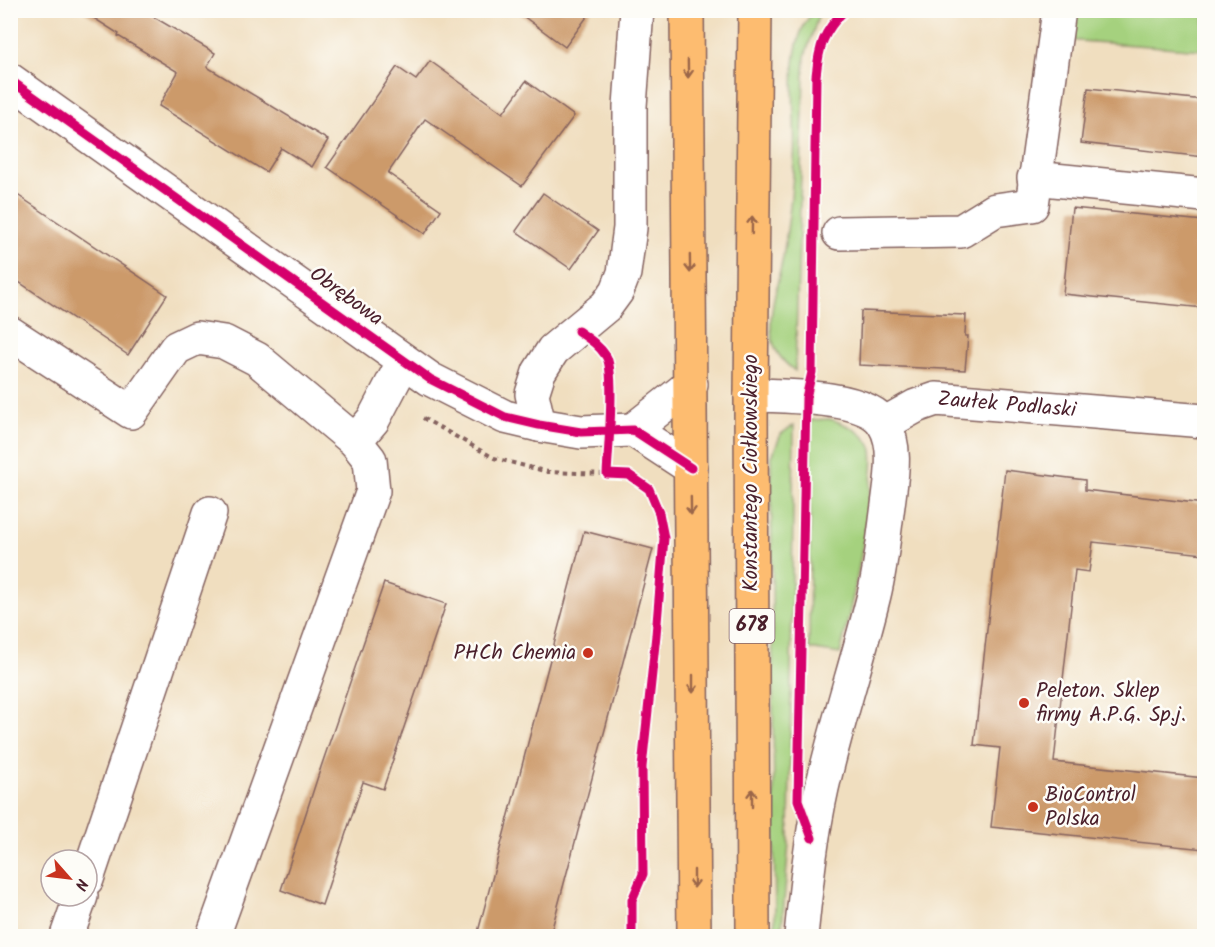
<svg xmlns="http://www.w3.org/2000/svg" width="1215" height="947" viewBox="0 0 1215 947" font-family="Kalam,sans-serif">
  <rect width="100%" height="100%" fill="#fdfcf7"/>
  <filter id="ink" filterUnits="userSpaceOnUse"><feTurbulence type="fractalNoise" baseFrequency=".0167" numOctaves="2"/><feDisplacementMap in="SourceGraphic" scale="12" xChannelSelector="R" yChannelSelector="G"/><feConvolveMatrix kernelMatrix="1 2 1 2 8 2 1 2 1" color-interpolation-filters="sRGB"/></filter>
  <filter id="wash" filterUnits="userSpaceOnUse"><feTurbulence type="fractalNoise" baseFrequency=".008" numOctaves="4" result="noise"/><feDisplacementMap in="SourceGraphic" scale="24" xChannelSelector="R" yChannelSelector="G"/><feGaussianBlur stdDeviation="1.35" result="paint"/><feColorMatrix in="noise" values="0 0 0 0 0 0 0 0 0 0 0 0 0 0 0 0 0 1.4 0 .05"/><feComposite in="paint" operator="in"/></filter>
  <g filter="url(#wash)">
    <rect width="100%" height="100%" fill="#f0debf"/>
    <!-- green -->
    <path fill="#a5d17e" stroke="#787854" stroke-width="1.5" d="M1165,10L1204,15V50L1066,40L1072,11Z
      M814,11H820L805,56L804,74L795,371C780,360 772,348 771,329C770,305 779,280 783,257C788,226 792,193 794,161C798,116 781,46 814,11Z
      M830,419C845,424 864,431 871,447C875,458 871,477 870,489C865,544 853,599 840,654L809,649L811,420Z
      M794,425L789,842L782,927L775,933L771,459L781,434Z"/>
    <g id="blocks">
      <!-- building -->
      <path fill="#cc9a6a" d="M81,10H142L215,53L207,67L328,140L312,167L281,148L266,172L159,106L178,72L118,36L119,34Z
        M515,10H592L565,47Z
        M430,61L503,113L526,81L574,116L522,186L425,119L388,173L441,210L425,234L327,167L397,67L416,80Z
        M1088,88L1204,100V157L1081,143Z
        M10,190L167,295L128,355L10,276Z
        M543,193L598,231L571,269L516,231Z
        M1072,208L1204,221V308L1063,294Z
        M861,311L966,315L965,336H968L965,370L859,365Z
        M1005,470L1085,480V490L1204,504V554L1093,542L1089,572L1075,570L1054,762L1204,778V849L991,827L1000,748L974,745Z
        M584,531L653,549L550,936H497L478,932Z
        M384,583L446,604L383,789L363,782L322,905L281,890L321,767Z"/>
    </g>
  </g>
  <g filter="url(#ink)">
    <use href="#blocks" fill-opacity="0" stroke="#84625f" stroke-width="1.5"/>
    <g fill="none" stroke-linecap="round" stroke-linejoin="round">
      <defs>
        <g id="minor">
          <path d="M10,80L430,379L505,417L539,425L581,432L633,430L691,468"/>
          <path d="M1034,178L1204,195"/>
          <path d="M839,233L961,231L995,210L1032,205L1059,10"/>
          <path d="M10,333L131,412L176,348L197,338L224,342L257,359L355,441L373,420L404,361"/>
          <path d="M751,395C782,396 867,395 884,424C898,447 891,480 888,505C884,535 881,566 874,595C858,660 837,723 822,788C811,837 806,887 801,936"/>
          <path id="s1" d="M884,424L916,406L936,399L1204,421"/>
          <path d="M539,425L532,394L539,372L553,350L606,306L617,291L624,273L630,228V106L637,10"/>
          <path d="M633,430L691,384"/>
          <path d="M87,879L210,513"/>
          <path d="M67,936L81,896"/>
          <path d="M213,936L373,491L370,460L355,441"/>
        </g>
        <path id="highway" d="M687,10L694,936
          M753,936L751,395L755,10"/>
      </defs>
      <!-- minor casing -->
      <use href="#minor" stroke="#84625f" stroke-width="36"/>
      <!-- highway casing -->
      <use href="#highway" stroke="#84625f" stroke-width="36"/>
      <!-- path -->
      <path stroke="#84625f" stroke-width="4" stroke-dasharray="4.5 4.5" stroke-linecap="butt" d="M423,418L494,458L548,472L607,474"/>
      <!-- minor -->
      <use href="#minor" stroke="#fff" stroke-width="33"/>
      <!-- highway -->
      <use href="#highway" stroke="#fdbc70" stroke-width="33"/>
      <defs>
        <path id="cycleway" d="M10,80L430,379L505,417L539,425L581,432L633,430L691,468
          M578,331C588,338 599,345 606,356C616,371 608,451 607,474L629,475L649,489L659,513L664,538L656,635L642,767L643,874L632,900V936
          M812,838L798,800L806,398L812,372L816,76C819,46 823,32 845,10"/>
      </defs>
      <!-- cycleway casing -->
      <use href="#cycleway" stroke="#fdfcf7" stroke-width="13"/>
      <!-- cycleway -->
      <use href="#cycleway" stroke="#d6006c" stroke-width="9"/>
    </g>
    <!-- one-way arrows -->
    <defs><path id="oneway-shaft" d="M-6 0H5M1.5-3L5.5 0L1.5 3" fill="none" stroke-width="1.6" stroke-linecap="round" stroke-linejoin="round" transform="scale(1.5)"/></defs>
    <g stroke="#9b664a">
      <use href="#oneway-shaft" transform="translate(688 69) rotate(89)"/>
      <use href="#oneway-shaft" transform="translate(752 225) rotate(-89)"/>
      <use href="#oneway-shaft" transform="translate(690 264) rotate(89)"/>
      <use href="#oneway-shaft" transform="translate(691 506) rotate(89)"/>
      <use href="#oneway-shaft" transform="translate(693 684) rotate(90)"/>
      <use href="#oneway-shaft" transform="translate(752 798) rotate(-90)"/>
      <use href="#oneway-shaft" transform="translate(694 879) rotate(90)"/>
    </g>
  </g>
  <!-- markers -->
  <g fill="#c8321e" stroke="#fdfcf7" stroke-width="2">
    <circle cx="588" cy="653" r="6"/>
    <circle cx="1024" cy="703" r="6"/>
    <circle cx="1033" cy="807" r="6"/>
  </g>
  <g text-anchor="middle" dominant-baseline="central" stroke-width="5" stroke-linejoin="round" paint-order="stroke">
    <!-- shield labels -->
    <rect fill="#fdfcf7" stroke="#806168" stroke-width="1.5" x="729.5" y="609" width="45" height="34" rx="4.5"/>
    <g font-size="20" font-weight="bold" fill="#4a1f2b">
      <text x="752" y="626">678</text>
    </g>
    <!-- street labels -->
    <g font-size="21" fill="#4a1f2b" stroke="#fdfcf7">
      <text transform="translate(346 297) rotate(36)">Obrębowa</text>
      <text stroke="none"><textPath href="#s1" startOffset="129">Zaułek Podlaski</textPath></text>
      <text transform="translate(751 473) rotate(-90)">Konstantego Ciołkowskiego</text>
    </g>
    <!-- poi labels -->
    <g font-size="21" fill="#4a1f2b" stroke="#fdfcf7" text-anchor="start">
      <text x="576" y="653" text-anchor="end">PHCh Chemia</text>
      <text x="1036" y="691">Peleton. Sklep<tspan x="1036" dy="24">firmy A.P.G. Sp.j.</tspan></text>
      <text x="1045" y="795">BioControl<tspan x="1045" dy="24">Polska</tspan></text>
    </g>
  </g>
  <!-- margin -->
  <rect width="1215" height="947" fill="none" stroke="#fdfcf7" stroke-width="36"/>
  <!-- north arrow -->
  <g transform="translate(69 878) rotate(118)"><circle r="28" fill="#fdfcf7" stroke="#b5a4a5" stroke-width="1.5"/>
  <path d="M0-4.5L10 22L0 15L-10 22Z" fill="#c8321e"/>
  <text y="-9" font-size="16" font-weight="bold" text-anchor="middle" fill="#4a1f2b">N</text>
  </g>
</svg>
